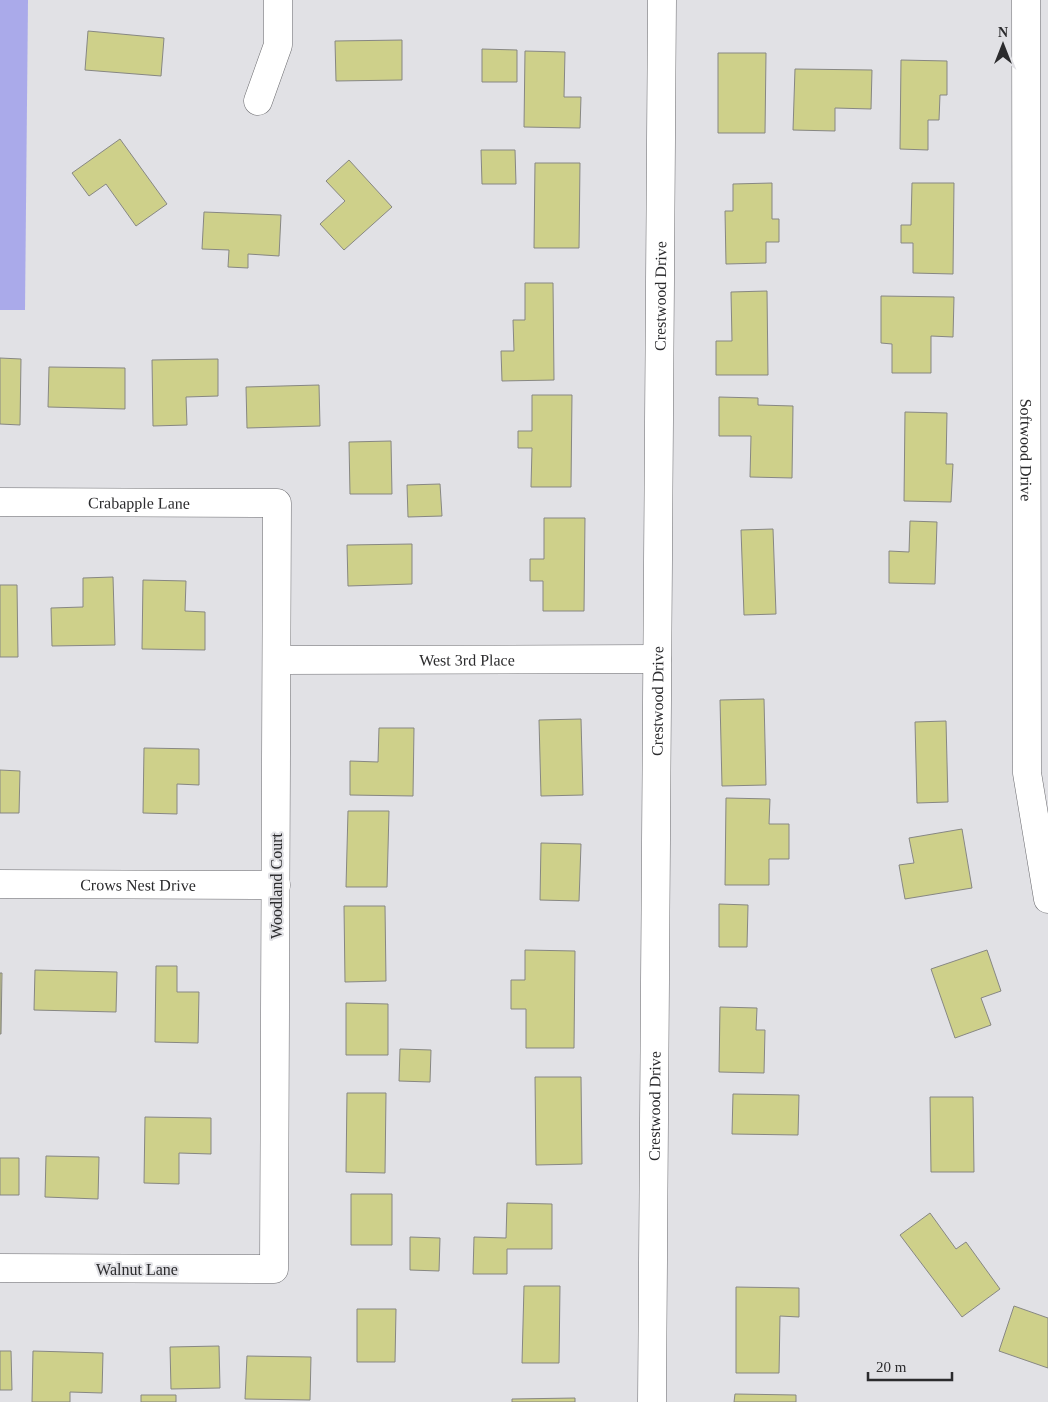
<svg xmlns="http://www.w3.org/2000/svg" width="1048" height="1402" viewBox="0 0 1048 1402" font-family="Georgia,serif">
  <rect width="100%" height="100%" fill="#e1e1e5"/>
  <!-- forest -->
  <path fill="#aaaaea" d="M0,0H28L25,310H0Z"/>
  <!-- building -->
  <path fill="#ced08a" stroke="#878783" d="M88,31L164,38L161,76L85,70Z
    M402,40V80L336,81L335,41Z
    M482,49L517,50V82H482Z
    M525,51L565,52L564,97H581L580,128L524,127Z
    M718,53H766L765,133H718Z
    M901,60L947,61V95H940L939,120H928V150L900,149Z
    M795,69L872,70L871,109L835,108V131L793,130Z
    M120,139L167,204L136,226L106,184L89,196L72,173Z
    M481,150H515L516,184H482Z
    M349,160L392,207L344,250L320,224L345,201L326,181Z
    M535,163H580L579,248H534Z
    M772,183V219H779V242H766V263L726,264L725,211H733V184Z
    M912,183H954L953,274L913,273V243H901V225H911Z
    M204,212L281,215L279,256L248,254V268L228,267L229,250L202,249Z
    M525,283H553L554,380L502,381L501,351H514L513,320H525Z
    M767,291L768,375H716V341H732L731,292Z
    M881,296L954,297L953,337L931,336V373H892V344L881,343Z
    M0,358L21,359L20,425L0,424Z
    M218,359V396L186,397L187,425L153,426L152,360Z
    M49,367L125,368V409L48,407Z
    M319,385L320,426L247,428L246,387Z
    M532,395H572L571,487H531L532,448H518V431H532Z
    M719,397L758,398V405L793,406L792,478L750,477L751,436H719Z
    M905,412L947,413L946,464H953L951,502L904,501Z
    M391,441L392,494H350L349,442Z
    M440,484L442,516L408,517L407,485Z
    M544,518H585L584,611H543V581H530V559H544Z
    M910,521L937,522L935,584L889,583V551L909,552Z
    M773,529L776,614L744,615L741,530Z
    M412,544V584L348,586L347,545Z
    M113,577L115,645L52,646L51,608L83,607V578Z
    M143,580L186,581L185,611L205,612V650L142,649Z
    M0,585H17L18,657H0Z
    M764,699L766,785L722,786L720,700Z
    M581,719L583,795L541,796L539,720Z
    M946,721L948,802L917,803L915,722Z
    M379,728H414L413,796L350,795V761L378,762Z
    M144,748L199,749V785L177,784V814L143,813Z
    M0,770L20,771L19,813H0Z
    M726,798L770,799L769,824H789V859H769V885H725Z
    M348,811H389L387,887H346Z
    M962,829L972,888L905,899L899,865L914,863L909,838Z
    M541,843L581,844L579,901L540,900Z
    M719,904L748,905L747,947H719Z
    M344,906H385L386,981L345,982Z
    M525,950L575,951L574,1048H526V1009H511V980H525Z
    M987,950L1001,991L981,998L991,1025L955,1038L931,969Z
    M156,966H177V992H199L198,1043L155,1042Z
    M35,970L117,972L116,1012L34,1010Z
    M0,973H2L1,1034H0Z
    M346,1003L388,1004V1055H346Z
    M720,1007L757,1008L756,1030H765L764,1073L719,1072Z
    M400,1049L431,1050L430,1082L399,1081Z
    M535,1077H581L582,1164L536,1165Z
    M347,1093H386L385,1173L346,1172Z
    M733,1094L799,1095L798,1135L732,1134Z
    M930,1097H973L974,1172H931Z
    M145,1117L211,1118V1154L179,1153V1184L144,1183Z
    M46,1156L99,1157L98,1199L45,1197Z
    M0,1158H19V1195H0Z
    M351,1194H392V1245H351Z
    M507,1203L552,1204V1249H507V1274H473L474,1237L506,1238Z
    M930,1213L956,1249L966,1242L1000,1289L962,1317L900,1235Z
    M410,1237L440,1238L439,1271L410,1270Z
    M524,1286H560L559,1363H522Z
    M736,1287L799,1288V1317L780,1316L779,1373H736Z
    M1014,1306L1048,1318V1368L999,1351Z
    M357,1309H396L395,1362H357Z
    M219,1346L220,1388L171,1389L170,1347Z
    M0,1351H11L12,1390H0Z
    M33,1351L103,1353L102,1393L70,1392V1402H32Z
    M247,1356L311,1357L310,1400L245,1399Z
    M735,1394L796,1395V1402H734Z
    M141,1395H176V1402H141Z
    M575,1398V1402H512V1399Z"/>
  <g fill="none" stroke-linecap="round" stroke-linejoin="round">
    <defs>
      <g id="minor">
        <path id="s1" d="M1026,0L1027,773L1048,899"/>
        <path d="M258,101L278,45V0"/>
        <path id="s2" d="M0,502L277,503L274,1269L0,1268"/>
        <path id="s3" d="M277,660L657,659"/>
        <path id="s4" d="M0,884L276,885"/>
        <path id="s5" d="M652,1402L662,0"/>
      </g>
    </defs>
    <!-- minor casing -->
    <use href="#minor" stroke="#6b6b6f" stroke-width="29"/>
    <!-- minor -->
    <use href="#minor" stroke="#fff" stroke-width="28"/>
  </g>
  <g text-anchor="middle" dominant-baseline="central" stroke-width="4" stroke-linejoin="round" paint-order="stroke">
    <!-- street labels -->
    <g font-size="16" fill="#2b2b2d" stroke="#e1e1e5">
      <text stroke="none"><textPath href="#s5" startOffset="1106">Crestwood Drive</textPath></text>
      <text stroke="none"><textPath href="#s1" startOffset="450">Softwood Drive</textPath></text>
      <text stroke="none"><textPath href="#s2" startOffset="139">Crabapple Lane</textPath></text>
      <text stroke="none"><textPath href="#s3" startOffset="190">West 3rd Place</textPath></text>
      <text stroke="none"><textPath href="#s5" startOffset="701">Crestwood Drive</textPath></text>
      <text stroke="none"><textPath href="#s4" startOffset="138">Crows Nest Drive</textPath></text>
      <text transform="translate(276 886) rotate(-90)">Woodland Court</text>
      <text stroke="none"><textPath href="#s5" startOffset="296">Crestwood Drive</textPath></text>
      <text x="137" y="1269">Walnut Lane</text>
    </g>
  </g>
  <!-- north arrow -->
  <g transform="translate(1003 45)" stroke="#e1e1e5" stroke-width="4" paint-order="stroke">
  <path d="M0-4L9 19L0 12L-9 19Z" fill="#2b2b2d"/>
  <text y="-8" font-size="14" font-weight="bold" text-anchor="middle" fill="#2b2b2d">N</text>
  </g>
  <!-- scale -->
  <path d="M868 1372v8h84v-8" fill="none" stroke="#2b2b2d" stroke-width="2.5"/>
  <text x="876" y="1372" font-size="15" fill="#2b2b2d" stroke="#e1e1e5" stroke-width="4" paint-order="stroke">20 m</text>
</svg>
